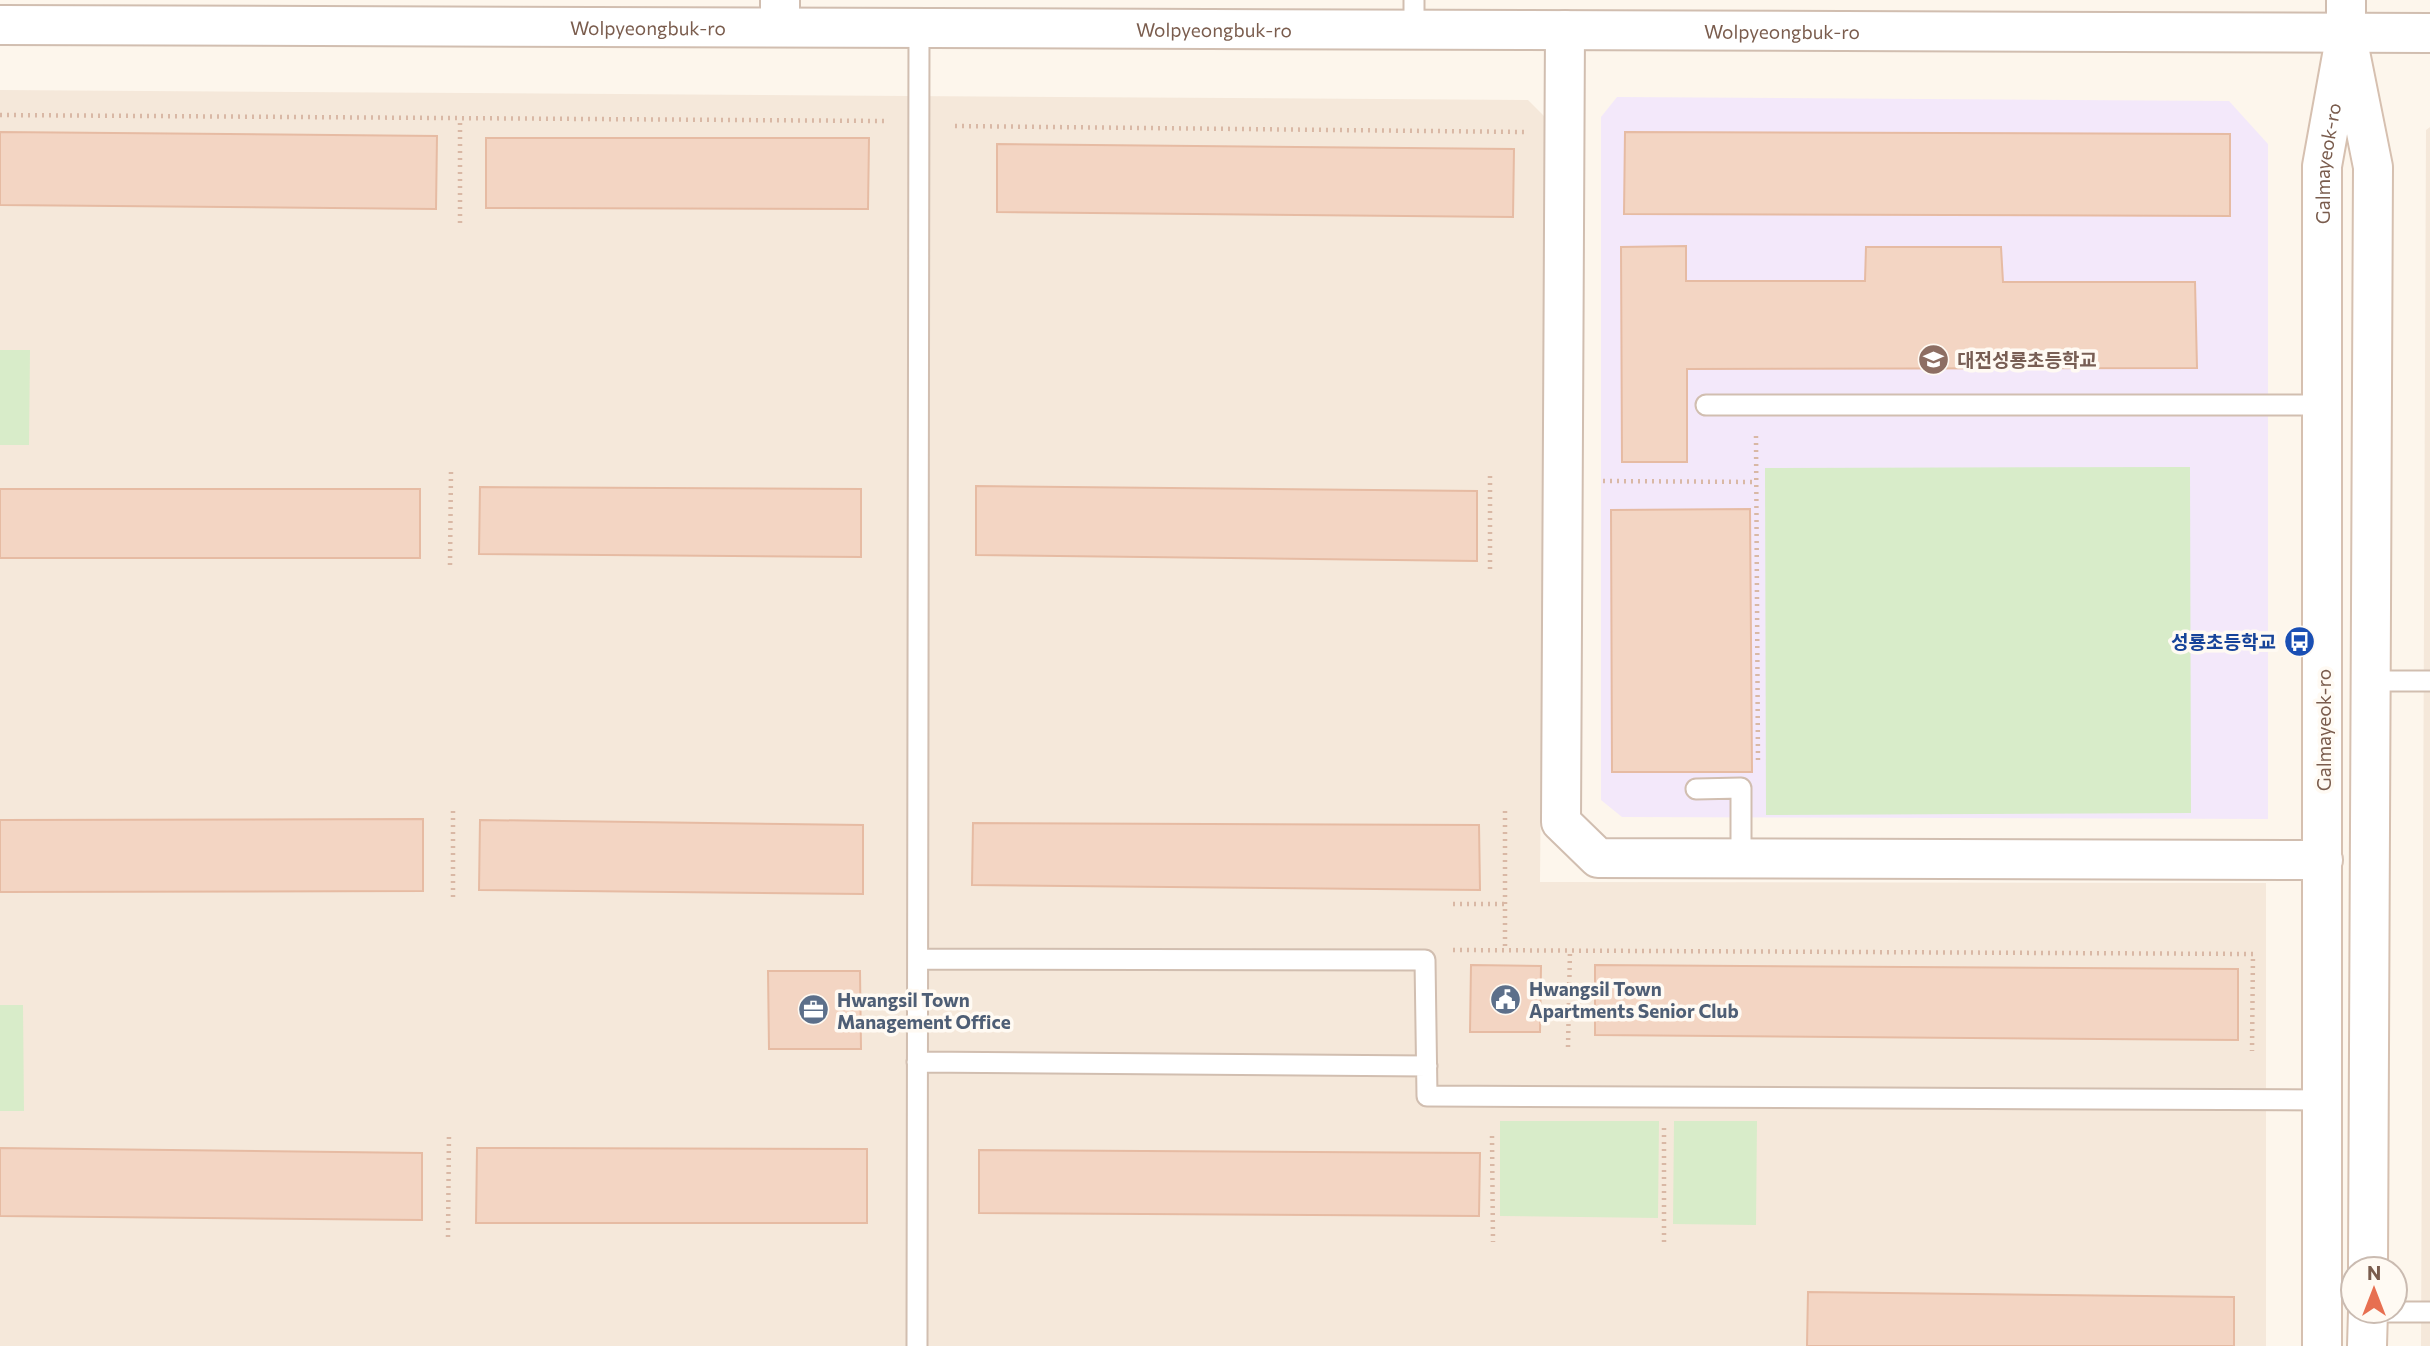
<svg xmlns="http://www.w3.org/2000/svg" width="2430" height="1346" viewBox="0 0 2430 1346" font-family="Commissioner,'Noto Sans KR',sans-serif">
  <rect width="100%" height="100%" fill="#fdf6ec"/>
  <!-- residential -->
  <path fill="#f5e8da" d="M0,90L1528,100L1547,119L1540,882L2266,883V1346H0Z
    M2430,127V1346H2421L2426,130Z"/>
  <!-- education -->
  <path fill="#f3e8fa" d="M1617,97L2229,101L2268,144V819L1622,817L1601,800V117Z"/>
  <!-- green -->
  <path fill="#d8ecc9" d="M0,350H30L29,445H0Z
    M2190,467L2191,813L1766,815L1765,468Z
    M0,1005H23L24,1111H0Z
    M1500,1121H1659L1658,1218L1500,1216Z
    M1674,1121H1757L1756,1225L1673,1224Z"/>
  <!-- building -->
  <path fill="#f3d5c3" stroke="#e6bba3" stroke-width="2" d="M0,132L437,136L436,209L0,205Z
    M1625,132L2230,134V216L1624,214Z
    M486,138H869L868,209L486,208Z
    M997,144L1514,149L1513,217L997,212Z
    M1686,246V281H1865L1866,247H2001L2003,282H2195L2197,368L1687,369V462H1622L1621,247Z
    M976,486L1477,491V561L976,555Z
    M480,487L861,489V557L479,554Z
    M0,489H420V558H0Z
    M1750,509L1752,772H1612L1611,510Z
    M423,819V891L0,892V820Z
    M480,820L863,825V894L479,890Z
    M973,823L1479,825L1480,890L972,885Z
    M1471,965L1541,966L1540,1032H1470Z
    M1595,965L2238,969V1040L1595,1035Z
    M768,971H860L861,1049H769Z
    M0,1148L422,1153V1220L0,1216Z
    M477,1148L867,1149V1223H476Z
    M979,1150L1480,1153L1479,1216L979,1213Z
    M1808,1292L2234,1297V1346H1807Z"/>
  <g fill="none" stroke-linecap="round" stroke-linejoin="round">
    <defs>
      <path id="service" d="M1414,30V0
        M1706,405H2323
        M2371,681H2430
        M1696,789L1741,788V858
        M918,959L1425,960L1427,1096L2323,1100
        M917,1062L1427,1066
        M2368,1312H2430
        M917,1346L919,28"/>
      <path id="minor" d="M780,0V27
        M1565,30L1561,822L1598,858L2323,860"/>
      <g id="tertiary">
        <path d="M2346,0V33"/>
        <path id="s1" d="M0,25L2430,33"/>
      </g>
      <g id="secondary">
        <path d="M2350,52L2373,167L2368,1269"/>
        <path id="s2" d="M2322,1346V166L2346,33"/>
        <path d="M2367,1346L2368,1311"/>
      </g>
    </defs>
    <!-- service casing -->
    <use href="#service" stroke="#d1beb0" stroke-width="23"/>
    <!-- minor casing -->
    <use href="#minor" stroke="#d1beb0" stroke-width="42"/>
    <!-- tertiary casing -->
    <use href="#tertiary" stroke="#d1beb0" stroke-width="42"/>
    <!-- secondary casing -->
    <use href="#secondary" stroke="#d6c0b0" stroke-width="42"/>
    <!-- path -->
    <path stroke="#d9b8a5" stroke-width="4.5" stroke-dasharray="2 5" stroke-linecap="butt" d="M0,115L884,121
      M955,126L1525,132
      M460,223V118
      M1756,436L1758,763
      M1603,481L1757,482
      M450,565L451,471
      M1490,569V472
      M453,811V901
      M1505,811V950
      M1453,904H1505
      M1453,950L2253,954L2252,1051
      M1568,1047L1570,950
      M1492,1136L1493,1242
      M448,1237L449,1133
      M1664,1242V1127"/>
    <!-- service -->
    <use href="#service" stroke="#fff" stroke-width="19"/>
    <!-- minor -->
    <use href="#minor" stroke="#fff" stroke-width="38"/>
    <!-- tertiary -->
    <use href="#tertiary" stroke="#fff" stroke-width="38"/>
    <!-- secondary -->
    <use href="#secondary" stroke="#fff" stroke-width="38"/>
  </g>
  <!-- icons -->
  <defs>
    <symbol id="school-disc" viewBox="-11 -11 22 22"><circle r="9.5" fill="#8d6e63" stroke="#fffaf3"/><path d="M0-5L7-2L0 1L-7-2ZM-4 1L0 2.5L4 1V4Q0 6-4 4Z" fill="#fff"/></symbol>
    <symbol id="bus-disc" viewBox="-11 -11 22 22"><circle r="9.5" fill="#1a4fb4" stroke="#fffaf3"/><path d="M-5-6H5V4H4V6H2V4H-2V6H-4V4H-5ZM-3.5-4V0h7V-4ZM-3.5 1.2v1.5H-2V1.2ZM2 1.2v1.5H3.5V1.2Z" fill="#fff"/></symbol>
    <symbol id="civic-disc" viewBox="-11 -11 22 22"><circle r="9.5" fill="#5c6f8a" stroke="#fffaf3"/><path d="M-.6-6.5H3V-4.5H.6V-3L4-1V1h2V6H-6V1h2V-1L-.6-3ZM-1.2 2.5V6h2.4V2.5Z" fill="#fff"/></symbol>
    <symbol id="office-disc" viewBox="-11 -11 22 22"><circle r="9.5" fill="#5c6f8a" stroke="#fffaf3"/><path d="M-6-3h4V-5.5h4V-3h4V5H-6ZM-1-4.5V-3h2v-1.5ZM-6 0V1H6V0Z" fill="#fff"/></symbol>
  </defs>
  <g fill-rule="evenodd">
    <use href="#school-disc" x="1916" y="342" width="35" height="35"/>
    <use href="#bus-disc" x="2282" y="624" width="35" height="35"/>
    <use href="#civic-disc" x="1488" y="982" width="35" height="35"/>
    <use href="#office-disc" x="796" y="992" width="35" height="35"/>
  </g>
  <g text-anchor="middle" dominant-baseline="central" stroke-width="7" stroke-linejoin="round" paint-order="stroke">
    <!-- street labels -->
    <g font-size="19" fill="#7a5c4d" stroke="#fffaf3">
      <text stroke="none"><textPath href="#s1" startOffset="648">Wolpyeongbuk-ro</textPath></text>
      <text stroke="none"><textPath href="#s1" startOffset="1214">Wolpyeongbuk-ro</textPath></text>
      <text stroke="none"><textPath href="#s1" startOffset="1782">Wolpyeongbuk-ro</textPath></text>
      <text stroke="none"><textPath href="#s2" startOffset="1183">Galmayeok-ro</textPath></text>
      <text transform="translate(2323 730) rotate(-90)">Galmayeok-ro</text>
    </g>
    <!-- education labels -->
    <g font-size="19" font-weight="bold" fill="#785e54" stroke="#fffaf3" text-anchor="start">
      <text x="1957" y="359">대전성룡초등학교</text>
    </g>
    <!-- transit labels -->
    <g font-size="19" font-weight="bold" fill="#164399" stroke="#fffaf3" text-anchor="end">
      <text x="2276" y="641">성룡초등학교</text>
    </g>
    <!-- service labels -->
    <g font-size="19" font-weight="bold" fill="#4e5e75" stroke="#fffaf3" text-anchor="start">
      <text x="1529" y="988">Hwangsil Town<tspan x="1529" dy="22">Apartments Senior Club</tspan></text>
      <text x="837" y="999">Hwangsil Town<tspan x="837" dy="22">Management Office</tspan></text>
    </g>
  </g>
  <!-- north arrow -->
  <g transform="translate(2374 1290)"><circle r="33" fill="#fffaf3" stroke="#cabbb1" stroke-width="2"/>
  <path d="M0-5L12 26L0 18L-12 26Z" fill="#e76f51"/>
  <text y="-10" font-size="19" font-weight="bold" text-anchor="middle" fill="#7a5c4d">N</text>
  </g>
</svg>
